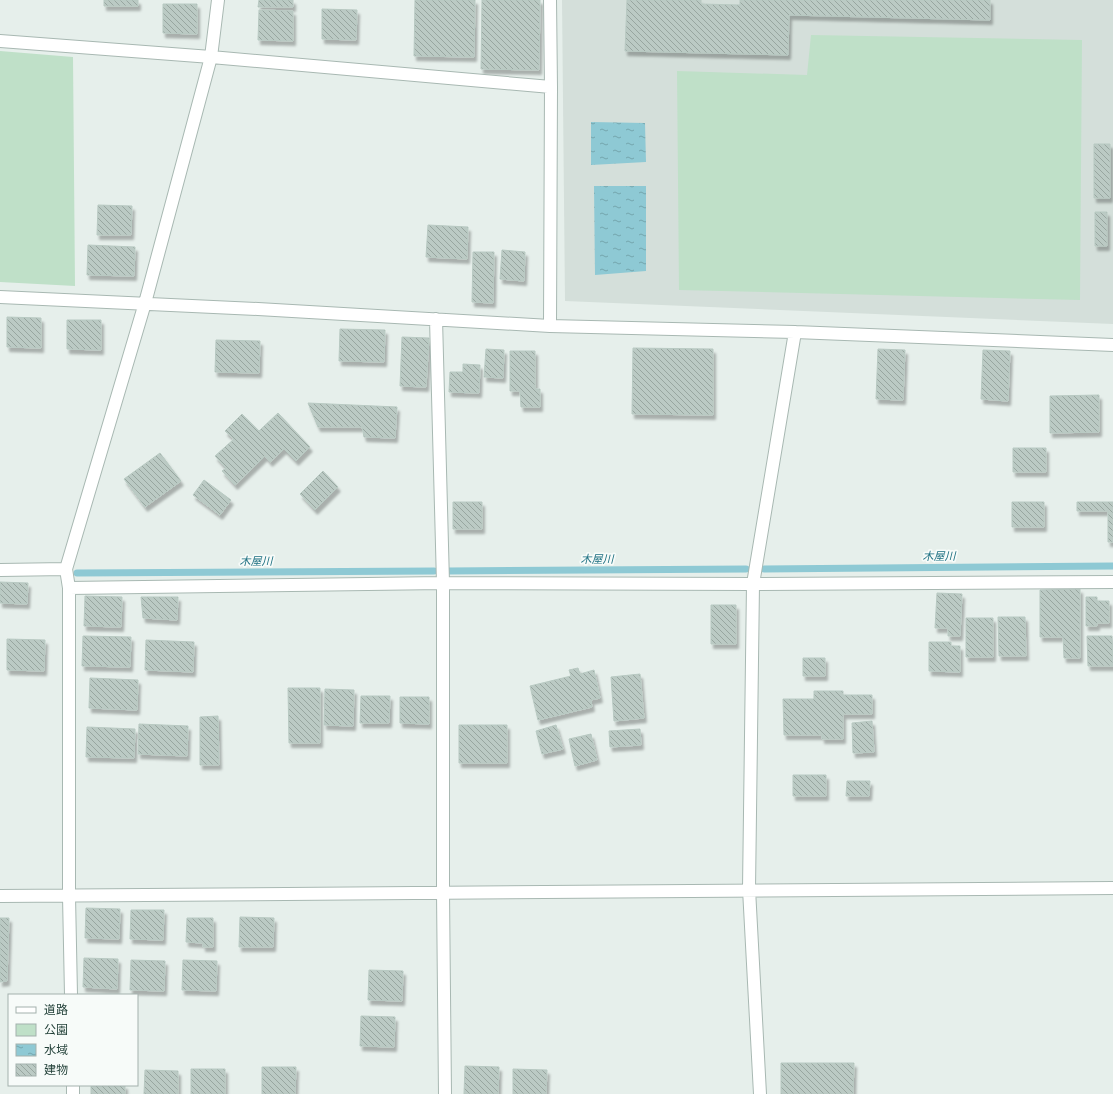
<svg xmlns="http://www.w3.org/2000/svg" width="1113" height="1094" viewBox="0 0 1113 1094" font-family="Helvetica,'Noto Sans JP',sans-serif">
  <defs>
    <pattern id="water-ripples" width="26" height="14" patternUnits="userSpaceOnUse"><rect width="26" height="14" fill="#8ec9d4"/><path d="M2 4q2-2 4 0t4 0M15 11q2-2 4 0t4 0" fill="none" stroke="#74a5ad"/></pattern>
    <pattern id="building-back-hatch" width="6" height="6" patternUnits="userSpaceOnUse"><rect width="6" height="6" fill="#bbcac4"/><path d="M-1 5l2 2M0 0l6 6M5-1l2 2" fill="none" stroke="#98a6a0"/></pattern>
    <filter id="shadow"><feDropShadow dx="2.5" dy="4.5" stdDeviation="1" flood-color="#0004"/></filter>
  </defs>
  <rect width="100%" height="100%" fill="#e6efeb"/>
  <!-- built -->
  <path fill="#d4dfda" d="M562,0H1113V324L565,301Z"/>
  <!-- green -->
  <path fill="#bfe0c8" d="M811,35L1082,40L1080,300L679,290L677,71L807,75Z
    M0,51L73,57L75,286L0,282Z"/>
  <!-- water -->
  <path fill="url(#water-ripples)" d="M591,122L645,123L646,162L591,165Z
    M594,186H646V271L595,275Z"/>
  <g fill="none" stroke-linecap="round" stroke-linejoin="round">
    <!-- stream -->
    <path stroke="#8ec9d4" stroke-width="7" d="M764,569L1113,566
      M448,571L746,569
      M77,573L434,571"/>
  </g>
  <!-- building -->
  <path fill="url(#building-back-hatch)" stroke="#b8c9c2" filter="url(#shadow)" d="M104,0H138V6H104Z
    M259,0H293V7H258Z
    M415,0H475L474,57L414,56Z
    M482,0H540L539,70L481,69Z
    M627,0H701V4L740,5V0H990V20L789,15L788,55L625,51Z
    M163,4H197V34L163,33Z
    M322,9L357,10L356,40L322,39Z
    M259,10L293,11V41L258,40Z
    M1094,144H1110V198H1094Z
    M98,205L132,206L131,235H97Z
    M1095,212H1107V246H1095Z
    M428,225L468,227L467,259L426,257Z
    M88,245L135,247L134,276L87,275Z
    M502,250L525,252L524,281L500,279Z
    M473,252H494L493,303L472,302Z
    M7,317L41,318V348L7,347Z
    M67,320H101V350L67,349Z
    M340,329L385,330L384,362L339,361Z
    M402,337L429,338L426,387L400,386Z
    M216,340L260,341L259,373L215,372Z
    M633,348L713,349V415L632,414Z
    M486,349L504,350L503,378L484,377Z
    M878,349L905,350L903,400L876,399Z
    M983,350L1010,351L1008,401L981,399Z
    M510,351H535V389H540V407H521L520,391H510Z
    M463,364L480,365L479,393L449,392L450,372H463Z
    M1099,395V432L1050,433V396Z
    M308,403L397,407L395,438L364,437L362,427H318Z
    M278,413L310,447L296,461L284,449L270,462L265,456L235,485L222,471L226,468L215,456L234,439L225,431L242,414L259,431Z
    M1013,448H1046V472H1013Z
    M160,453L181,481L145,507L124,479Z
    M323,471L338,487L315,510L300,494Z
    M204,480L231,500L220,515L193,495Z
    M453,502H482V529H453Z
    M1012,502H1044V527H1012Z
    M1077,502H1113V542H1108V511H1077Z
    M0,582L28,583L27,604L0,603Z
    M1080,589V658H1064L1063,637H1040V590Z
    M937,593L962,594L960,636H948V628H935Z
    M85,596L122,597L121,627L84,626Z
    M141,597H178L177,620L143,618Z
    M1086,597H1097V601H1109V623H1097V626H1086Z
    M711,605H736V644H711Z
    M998,617H1025L1026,656H999Z
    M966,618H993V657H966Z
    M83,636L131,637L130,667L82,666Z
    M1087,636H1112L1113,666H1088Z
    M7,639L45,640L44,671L7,670Z
    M146,640L194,642L193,672L145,670Z
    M929,642H951V646H960V672L929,671Z
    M803,658H825V676H803Z
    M578,668L580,674L594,670L600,698L591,700L592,707L538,720L530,686L571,676L569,670Z
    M640,674L644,718L614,721L611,677Z
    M90,678L138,680L137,710L89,708Z
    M288,688H320V743H289Z
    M325,689L354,690L353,726L324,725Z
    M814,691H843V695H872V714H843V739H822V735H784L783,699H814Z
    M361,696H390L389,723H360Z
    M400,697H429V724L400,723Z
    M218,716L219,765H200V717Z
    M872,721L874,752L853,753L852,723Z
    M139,724L188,726L187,756L138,754Z
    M459,725H507V763H459Z
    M556,725L563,749L542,754L536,731Z
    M87,727L135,729L134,758L86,757Z
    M640,729L641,745L610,747L609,731Z
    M591,734L597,760L575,766L569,739Z
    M793,775H826V796H793Z
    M847,781H870L869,796H846Z
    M86,908L120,909L119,939L85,938Z
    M131,910H164L163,940L130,939Z
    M240,917L274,918L273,947H239Z
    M0,918H9L7,981L0,982Z
    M187,918H213V947H203V943L186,942Z
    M84,958L118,959L117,989L83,987Z
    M131,960L165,961L164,991L130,990Z
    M183,960L217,961L216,991L182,990Z
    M369,970L403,971L402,1001L368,1000Z
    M361,1016L395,1017L394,1047L360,1046Z
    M781,1063H854L853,1094H781Z
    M465,1066L499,1067L498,1094H464Z
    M262,1067H296L295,1094H262Z
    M191,1069H225V1094H191Z
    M513,1069L547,1070L546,1094H513Z
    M145,1070L178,1071V1094H144Z
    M91,1085H125V1094H91Z"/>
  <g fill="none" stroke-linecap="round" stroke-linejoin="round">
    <defs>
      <path id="minor" d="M550,0L551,87L550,326
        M0,41L211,57L551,87
        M0,297L258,309L550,326L795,332L1113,345
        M436,319L443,583V893L445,1094
        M0,570L66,569
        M69,588L443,583L753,584L1113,582
        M0,896L1113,888
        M71,995L69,896V588L66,569L145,303L211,57L218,0
        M73,1085V1094
        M760,1094L749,889L753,584L795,332"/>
    </defs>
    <!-- minor casing -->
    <use href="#minor" stroke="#a8b8b2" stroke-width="14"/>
    <!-- minor -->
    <use href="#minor" stroke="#fff" stroke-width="12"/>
  </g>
  <g text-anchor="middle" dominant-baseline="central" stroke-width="3.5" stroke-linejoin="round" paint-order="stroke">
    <!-- water labels -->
    <g font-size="11" font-style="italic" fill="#1c6f80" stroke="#f7fbf9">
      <text x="939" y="556">木屋川</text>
      <text x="597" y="559">木屋川</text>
      <text x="256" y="561">木屋川</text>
    </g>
  </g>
  <!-- legend -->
  <rect x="8" y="994" width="130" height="92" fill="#f7fbf9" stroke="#a3b1ad"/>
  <rect x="16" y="1007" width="20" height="6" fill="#ffffff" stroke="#a3b1ad"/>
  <text x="44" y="1014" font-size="12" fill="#24423a">道路</text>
  <rect x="16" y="1024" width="20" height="12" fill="#bfe0c8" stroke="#a3b1ad"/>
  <text x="44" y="1034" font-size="12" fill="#24423a">公園</text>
  <rect x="16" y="1044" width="20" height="12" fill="url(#water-ripples)" stroke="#a3b1ad"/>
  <text x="44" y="1054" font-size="12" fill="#24423a">水域</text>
  <rect x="16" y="1064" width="20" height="12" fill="url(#building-back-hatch)" stroke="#a3b1ad"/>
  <text x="44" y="1074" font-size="12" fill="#24423a">建物</text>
</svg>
